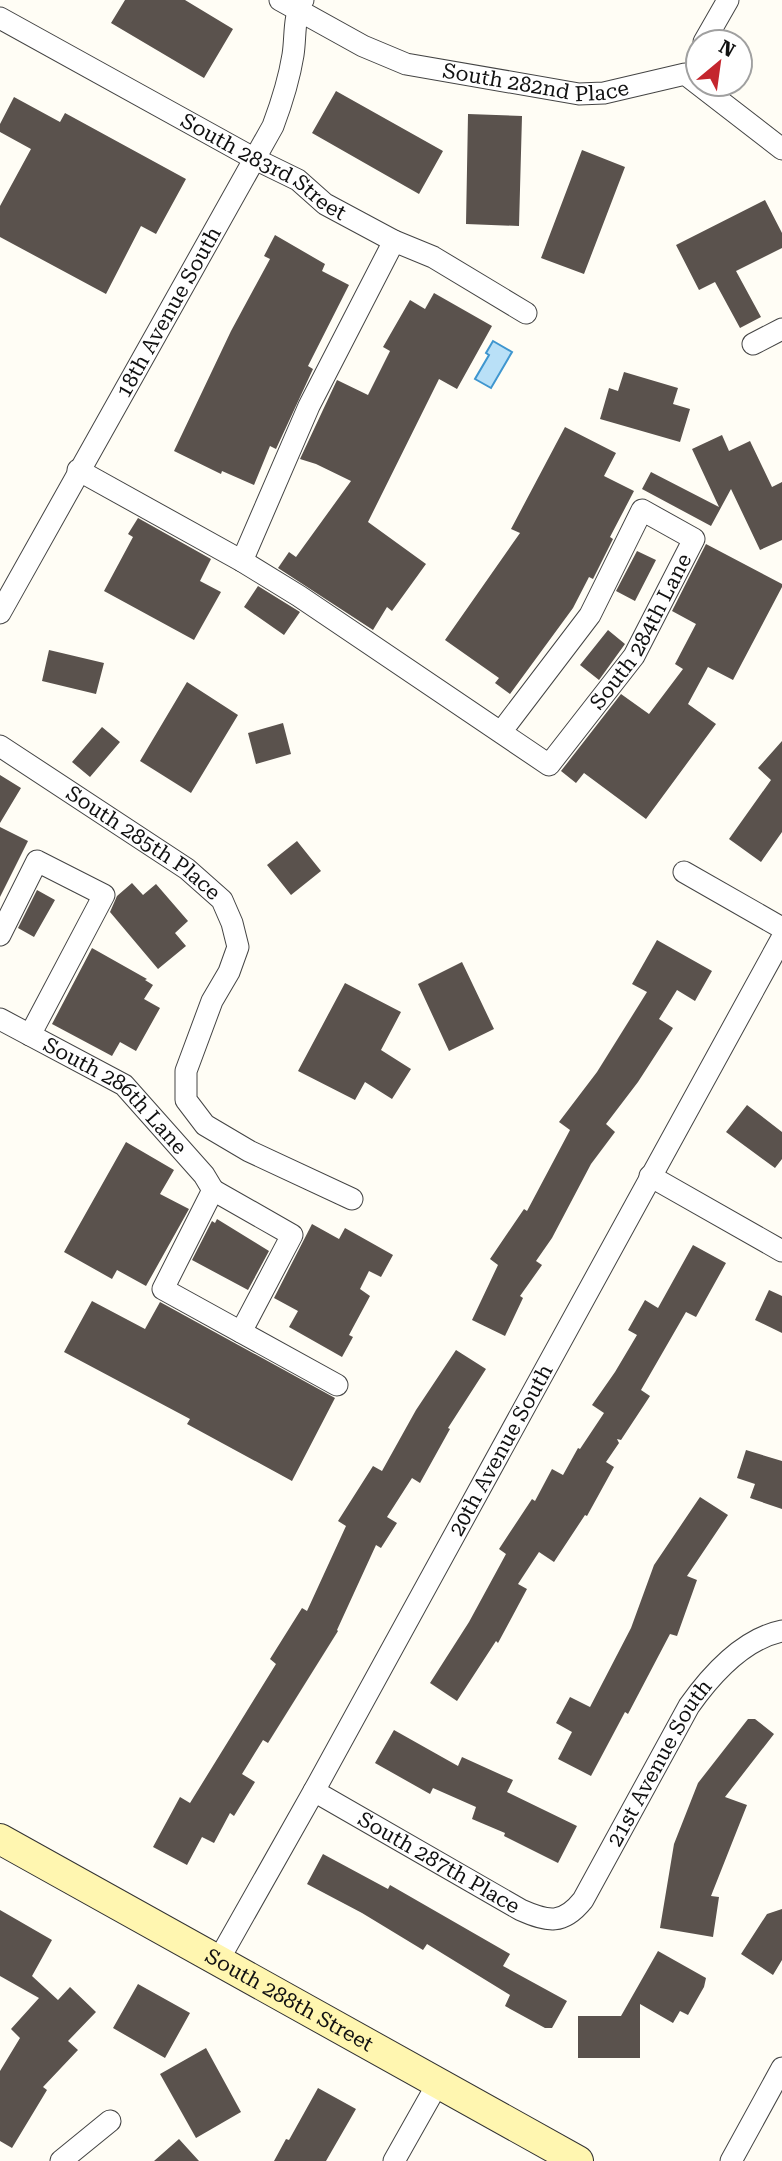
<svg xmlns="http://www.w3.org/2000/svg" width="782" height="2161" viewBox="0 0 782 2161" font-family="'Roboto Serif',serif">
  <rect width="100%" height="100%" fill="#fffdf5"/>
  <!-- water -->
  <path fill="#b9e0f7" stroke="#3f96cf" stroke-width="2" d="M493,341L512,352L491,388L475,379L489,355L486,353Z"/>
  <!-- building -->
  <path fill="#5a524d" d="M125,0H185L233,29L204,78L111,23Z
    M336,91L443,151L419,194L312,133Z
    M14,97L60,122L65,113L186,179L156,234L141,226L106,294L0,237V206L31,149L0,132V124Z
    M468,114L522,116L519,226L466,224Z
    M582,150L625,167L584,274L541,258Z
    M765,200L782,233V248L736,271L761,317L740,328L715,282L699,290L676,245Z
    M275,235L325,264L322,271L349,285L308,366L313,369L276,449L270,446L254,485L222,471L221,474L174,451L231,331L270,259L264,256Z
    M434,293L492,326L457,389L439,379L368,522L426,564L392,611L387,607L373,630L278,568L289,552L296,557L351,481L316,464L300,459L337,380L368,395L390,351L383,347L410,300L425,309Z
    M624,372L678,388L673,404L690,409L680,442L600,419L609,388L618,391Z
    M565,427L616,453L604,476L634,491L610,537L613,539L593,579L589,577L573,608L510,694L495,683L499,678L445,640L520,533L511,529Z
    M722,435L729,451L750,441L772,487L782,482V540L760,550L731,489L711,526L642,489L651,472L719,507L692,449Z
    M138,518L211,559L200,581L221,592L194,640L104,591L133,537L128,534Z
    M706,544L782,584V587L733,680L708,667L688,704L716,724L646,819L584,773L576,783L561,771L621,694L649,714L683,669L675,664L696,624L672,611Z
    M637,551L656,560L635,601L616,591Z
    M258,586L300,612L284,635L244,607Z
    M608,630L625,644L599,680L580,665Z
    M49,650L104,663L96,694L42,681Z
    M187,682L238,715L191,793L140,761Z
    M283,723L291,754L256,764L248,733Z
    M102,727L120,742L90,777L72,762Z
    M782,741V832L761,862L729,839L771,780L758,768Z
    M0,775L21,788L0,823Z
    M0,827L28,841L0,897Z
    M297,841L321,871L291,895L267,865Z
    M132,883L143,895L156,884L188,921L175,933L186,946L158,969L110,912L117,896Z
    M37,890L55,900L34,937L18,928Z
    M657,940L712,971L695,1001L677,990L659,1019L673,1028L638,1082L606,1124L615,1132L591,1164L552,1238L536,1261L542,1265L520,1296L523,1298L505,1336L472,1320L498,1265L490,1259L524,1209L527,1211L570,1130L559,1122L597,1072L647,992L632,984Z
    M92,948L147,979L145,980L153,985L144,999L160,1008L136,1051L120,1042L112,1056L52,1024Z
    M462,962L494,1029L449,1051L418,984Z
    M345,983L401,1012L381,1050L411,1069L392,1099L365,1082L355,1100L298,1071Z
    M747,1105L782,1132V1159L775,1168L726,1132Z
    M126,1142L174,1170L160,1194L189,1209L146,1286L117,1270L112,1279L64,1252Z
    M217,1219L269,1251L248,1290L192,1260L212,1221L215,1223Z
    M312,1224L339,1239L345,1228L393,1255L381,1277L369,1271L360,1289L370,1296L349,1335L353,1337L342,1357L289,1327L298,1311L274,1298Z
    M693,1245L726,1263L696,1317L686,1312L641,1390L650,1396L621,1440L617,1439L619,1443L606,1462L614,1467L587,1516L585,1515L554,1562L539,1552L518,1584L527,1589L498,1643L496,1641L457,1701L430,1683L469,1622L506,1554L499,1549L532,1499L535,1501L552,1469L563,1475L578,1448L580,1449L604,1413L592,1405L615,1372L637,1335L628,1330L645,1300L658,1308Z
    M769,1290L782,1296V1333L755,1320Z
    M92,1301L145,1329L160,1302L335,1398L292,1481L187,1424L190,1419L64,1352Z
    M456,1350L486,1369L448,1428L450,1429L420,1483L412,1478L387,1517L397,1523L381,1548L376,1545L337,1630L338,1631L268,1743L263,1740L242,1774L255,1782L234,1816L230,1813L214,1843L202,1837L187,1865L153,1847L180,1797L190,1803L276,1664L270,1659L302,1608L307,1611L346,1526L338,1521L373,1466L382,1471L416,1410Z
    M746,1450L782,1461V1509L750,1498L755,1484L737,1478Z
    M700,1497L728,1515L687,1576L697,1580L677,1636L670,1634L628,1714L625,1712L591,1776L558,1759L572,1732L556,1723L570,1697L590,1707L631,1628L654,1565Z
    M748,1719H755L774,1734L725,1797L747,1805L711,1896L719,1897L713,1937L660,1928L674,1844L698,1783Z
    M394,1730L458,1766L462,1757L513,1780L507,1792L577,1826L558,1863L504,1836L505,1833L472,1819L476,1807L433,1788L430,1794L375,1763Z
    M323,1854L388,1889L390,1885L510,1954L503,1966L567,2001L552,2028H545L505,2006L510,1995L427,1944L423,1950L362,1913L307,1884Z
    M782,1909V1960L773,1975L741,1954L767,1914Z
    M0,1910L52,1940L32,1976L58,2000L70,1987L96,2012L68,2041L78,2050L43,2087L47,2090L12,2148L0,2141V2071L20,2038L11,2029L39,1998L0,1976Z
    M658,1951L706,1978L704,1987L688,2015L680,2011L673,2023L640,2004V2058H578V2016H621Z
    M138,1984L190,2013L165,2058L113,2028Z
    M206,2048L241,2112L196,2138L160,2074Z
    M318,2088L356,2109L326,2161H274L286,2139L289,2140Z
    M179,2139L199,2161H154Z"/>
  <g fill="none" stroke-linecap="round" stroke-linejoin="round">
    <defs>
      <g id="street">
        <path id="s1" d="M280,0L363,46L406,64L579,94L604,93L685,74L782,149"/>
        <path id="s2" d="M0,18L255,159L298,180L325,204L394,241L433,257L526,313"/>
        <path d="M704,42L728,0"/>
        <path d="M753,344L782,329"/>
        <path id="s3" d="M78,470L242,561L299,596L549,765L634,656L694,539L642,510L590,615L501,732"/>
        <path d="M242,561L309,406L394,241"/>
        <path id="s4" d="M0,613L273,126C282,102 289,80 293,55C296,36 293,17 303,0"/>
        <path id="s5" d="M0,746L187,869L222,900L232,923L238,947L229,972L212,1001L186,1071V1100L205,1125L249,1151L352,1199"/>
        <path d="M684,872L782,928"/>
        <path d="M0,935L37,861L104,895L30,1035"/>
        <path id="s6" d="M0,1019L124,1085L204,1175L213,1190L163,1289L337,1385"/>
        <path d="M650,1176L782,1251"/>
        <path d="M213,1190L292,1235L241,1332"/>
        <path id="s7" d="M314,1791L521,1910C548,1922 563,1925 583,1900L689,1706C711,1675 743,1639 782,1631"/>
        <path id="s8" d="M218,1961L314,1791L782,938"/>
        <path d="M61,2161L110,2121"/>
        <path d="M394,2161L438,2083"/>
        <path d="M731,2161L782,2068"/>
      </g>
      <g id="secondary">
        <path id="s9" d="M0,1839L578,2161"/>
      </g>
    </defs>
    <!-- street casing -->
    <use href="#street" stroke="#444" stroke-width="23"/>
    <!-- secondary casing -->
    <use href="#secondary" stroke="#333" stroke-width="32"/>
    <!-- street -->
    <use href="#street" stroke="#fff" stroke-width="21"/>
    <!-- secondary -->
    <use href="#secondary" stroke="#fff6b0" stroke-width="30"/>
  </g>
  <g text-anchor="middle" dominant-baseline="central" stroke-width="7" stroke-linejoin="round" paint-order="stroke">
    <!-- street labels -->
    <g font-size="21" fill="#111" stroke="#fff">
      <text stroke="none"><textPath href="#s1" startOffset="273">South 282nd Place</textPath></text>
      <text stroke="none"><textPath href="#s2" startOffset="303">South 283rd Street</textPath></text>
      <text stroke="none"><textPath href="#s4" startOffset="345">18th Avenue South</textPath></text>
      <text stroke="none"><textPath href="#s3" startOffset="719">South 284th Lane</textPath></text>
      <text stroke="none"><textPath href="#s5" startOffset="173">South 285th Place</textPath></text>
      <text stroke="none"><textPath href="#s6" startOffset="140">South 286th Lane</textPath></text>
      <text stroke="none"><textPath href="#s8" startOffset="584">20th Avenue South</textPath></text>
      <text stroke="none"><textPath href="#s7" startOffset="466">21st Avenue South</textPath></text>
      <text stroke="none"><textPath href="#s7" startOffset="144">South 287th Place</textPath></text>
      <text stroke="none"><textPath href="#s9" startOffset="331">South 288th Street</textPath></text>
    </g>
  </g>
  <!-- north arrow -->
  <g transform="translate(719 63) rotate(29)"><circle r="33" fill="#ffffff" stroke="#a0a0a0" stroke-width="2"/>
  <path d="M0-5L12 26L0 18L-12 26Z" fill="#c4262e"/>
  <text y="-10" font-size="19" font-weight="bold" text-anchor="middle" fill="#111111">N</text>
  </g>
</svg>
